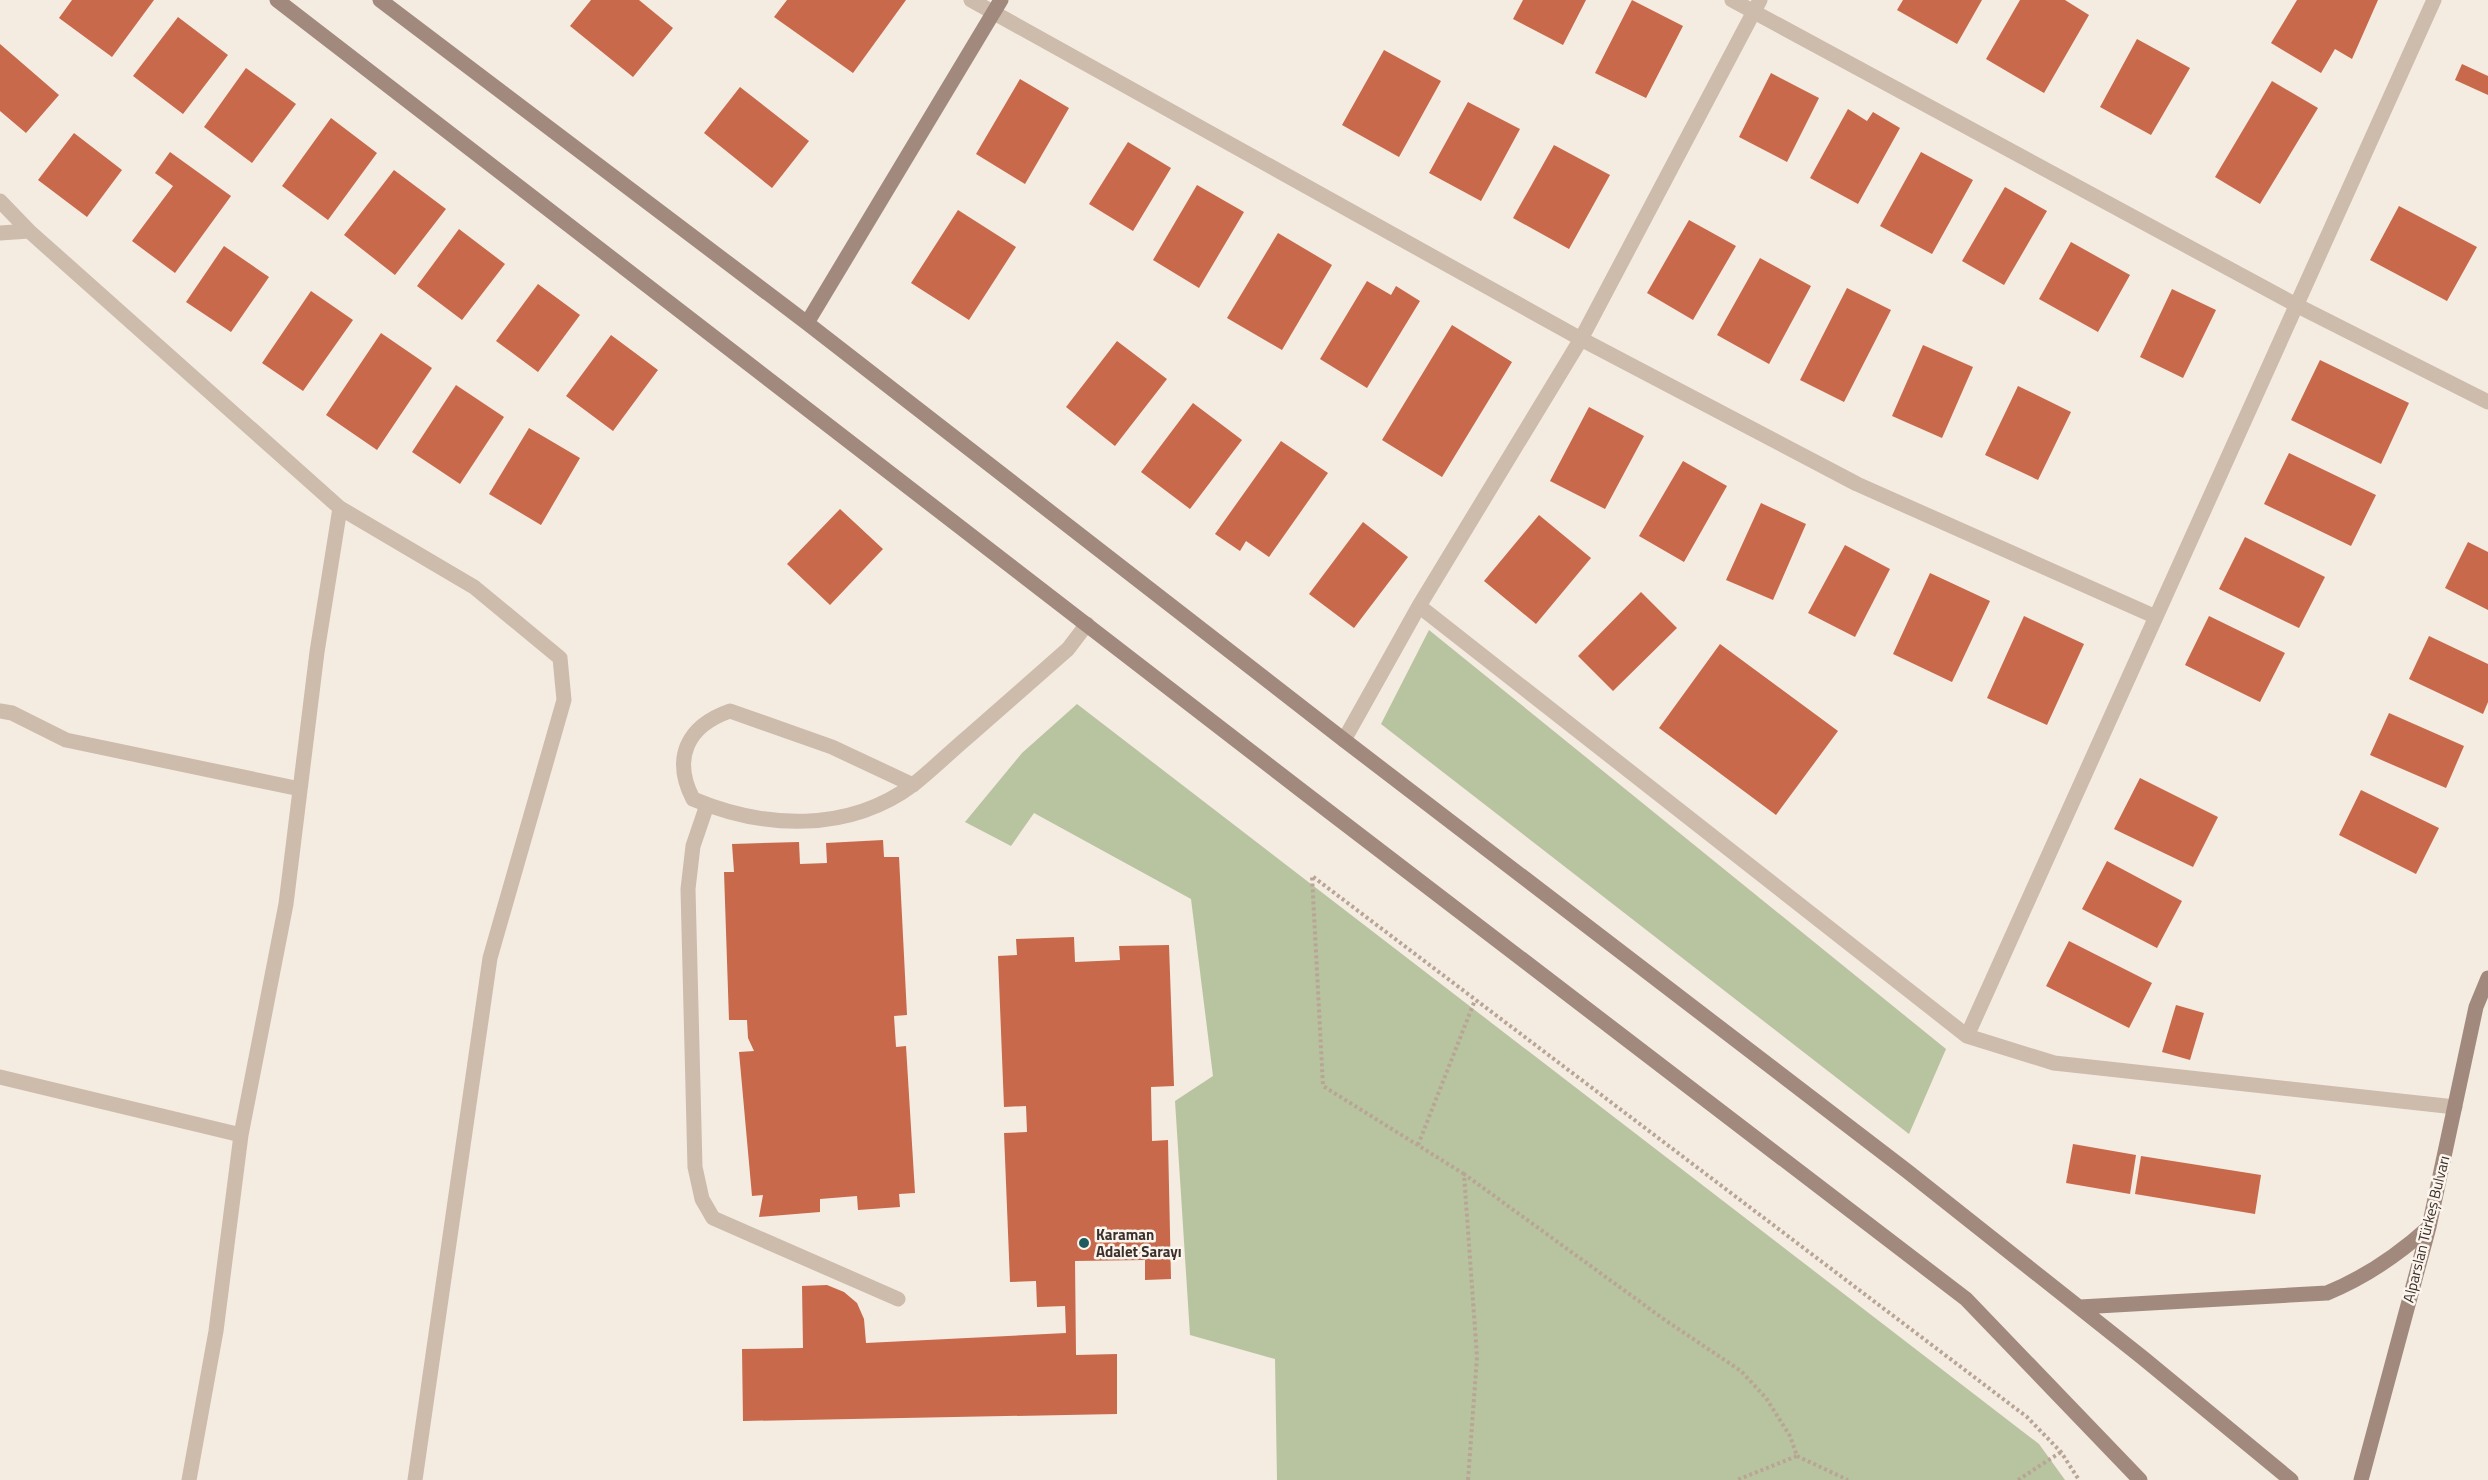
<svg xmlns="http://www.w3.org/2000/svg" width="2488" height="1480" viewBox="0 0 2488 1480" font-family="'Titillium Web',sans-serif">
  <rect width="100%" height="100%" fill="#f4ebe1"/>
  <!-- green -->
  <path fill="#b8c4a0" d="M1429,630L1946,1049L1909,1134L1381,724Z
    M1077,704L2039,1444L2065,1480H1277L1275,1359L1190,1335L1175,1101L1213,1076L1191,899L1034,813L1011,846L965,822L1022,753Z"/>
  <!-- building -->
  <path fill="#c8694b" d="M72,0H154L112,57L59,18Z
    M591,0H639L673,28L633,77L570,26Z
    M787,0H906L853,73L774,17Z
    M1523,0H1586L1563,45L1513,19Z
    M1632,0L1683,26L1646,98L1595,73Z
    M1903,0H1982L1957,44L1897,10Z
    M2020,0H2065L2089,15L2044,93L1986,59Z
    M2297,0H2378L2352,59L2335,49L2321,73L2271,43Z
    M178,17L228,55L183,114L133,76Z
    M2137,39L2190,68L2151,135L2100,107Z
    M0,44L59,95L26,133L0,111Z
    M1384,50L1441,81L1399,157L1342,125Z
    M2462,64L2488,76V95L2455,80Z
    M246,68L296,104L252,163L204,127Z
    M1771,73L1819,98L1787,162L1739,137Z
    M1020,79L1069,108L1025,184L976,154Z
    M2272,81L2318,108L2260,204L2215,177Z
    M740,87L809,141L772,188L704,133Z
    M1468,102L1520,129L1481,201L1429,173Z
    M1848,109L1867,121L1873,112L1900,128L1858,204L1810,178Z
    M331,118L377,153L328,220L282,186Z
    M74,133L122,170L87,217L38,180Z
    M1128,142L1171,168L1133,231L1089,204Z
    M1554,145L1610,175L1569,249L1513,218Z
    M170,152L231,196L175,273L132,241L173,186L155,173Z
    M1921,152L1973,180L1932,254L1880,226Z
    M394,170L446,209L395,275L344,235Z
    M1197,185L1244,212L1199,288L1153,260Z
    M2005,187L2047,211L2004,285L1962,261Z
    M2399,206L2477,247L2447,301L2370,260Z
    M958,210L1016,247L969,320L911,283Z
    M1689,220L1736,246L1693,320L1647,293Z
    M459,229L505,264L462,320L417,286Z
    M1278,233L1332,265L1282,350L1227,318Z
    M2071,242L2130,275L2098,332L2039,299Z
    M224,246L269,277L231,332L186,302Z
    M1760,258L1811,286L1769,364L1717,335Z
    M1367,281L1391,295L1396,286L1420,301L1367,388L1320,359Z
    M538,284L580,315L538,372L496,341Z
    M1847,288L1891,310L1844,402L1800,380Z
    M2172,289L2216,310L2183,378L2140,357Z
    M311,291L353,320L303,391L262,363Z
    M1452,325L1512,362L1442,477L1382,440Z
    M381,333L432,368L377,450L326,415Z
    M611,335L658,370L613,431L566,396Z
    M1117,341L1167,379L1115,446L1066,407Z
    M1923,345L1973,367L1942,438L1892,416Z
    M2320,360L2409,403L2381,464L2291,420Z
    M456,385L504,417L460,484L412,452Z
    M2018,386L2071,412L2038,480L1985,455Z
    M1193,403L1242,440L1190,509L1141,472Z
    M1589,407L1644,436L1605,509L1550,481Z
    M529,428L580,458L541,525L489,494Z
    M1281,441L1328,473L1269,557L1246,541L1240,551L1215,534Z
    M2289,453L2376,495L2351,546L2264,504Z
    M1683,461L1727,486L1684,562L1639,536Z
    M1761,503L1806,524L1773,600L1726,580Z
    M840,509L883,549L830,605L787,564Z
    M1539,515L1591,558L1536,624L1484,581Z
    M1363,522L1408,557L1354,628L1309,594Z
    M2245,537L2325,577L2299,628L2219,589Z
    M2468,542L2488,552V610L2445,588Z
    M1845,545L1890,569L1855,637L1808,613Z
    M1930,573L1990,601L1952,682L1893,654Z
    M1641,592L1677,628L1613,691L1578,656Z
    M2024,616L2084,644L2047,725L1987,698Z
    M2209,616L2285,653L2260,702L2185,665Z
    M2429,636L2488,664V702L2483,714L2409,679Z
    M1720,644L1838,731L1776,815L1659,728Z
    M2389,713L2464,746L2446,788L2370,755Z
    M2140,778L2218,817L2193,867L2114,829Z
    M2361,790L2439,828L2416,874L2339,835Z
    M883,840L884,857H899L907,1015L894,1016L896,1047L906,1046L915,1193L899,1194L900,1207L858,1210L857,1196L820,1199V1212L759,1217L763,1195L752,1196L739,1052L754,1051L748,1038L747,1020H729L724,872H734L732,844L799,842L800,864L827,863L826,843Z
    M2107,861L2182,901L2157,948L2082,909Z
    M1074,937L1075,962L1120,960L1119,946L1169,945L1174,1086L1151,1087L1152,1141L1168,1140L1171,1279L1145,1280V1260L1075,1261L1076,1355L1117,1354V1414L743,1421L742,1349L803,1348L802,1286L827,1285L844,1292L857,1303L864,1319L866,1343L1066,1333L1065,1306L1037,1307L1036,1281L1010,1282L1004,1133L1027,1132L1026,1106L1004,1107L998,956L1017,955L1016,939Z
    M2069,941L2152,983L2129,1028L2046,986Z
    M2176,1005L2204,1013L2190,1060L2162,1052Z
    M2073,1144L2136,1155L2130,1194L2066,1183Z
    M2141,1156L2261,1175L2255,1214L2135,1194Z"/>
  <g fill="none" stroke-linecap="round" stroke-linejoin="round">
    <!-- path -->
    <path stroke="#b9a596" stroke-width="4" stroke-dasharray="3 3" stroke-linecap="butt" d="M1418,1145L1475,1000
      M1464,1174L1323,1086L1312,876L2027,1417L2061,1452L2079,1480
      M1797,1456L1848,1480
      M1468,1480L1477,1357L1464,1174L1665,1320L1741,1371L1766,1398L1790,1436L1797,1456L1737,1480
      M2018,1480L2061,1452"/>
    <!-- lane -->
    <path stroke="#cdbbac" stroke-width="15" d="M913,785L832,747L730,711C687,726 672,758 693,799C764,829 849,833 914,784C933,769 950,752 969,736C1002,707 1035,678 1068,649L1087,624
      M707,805L693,846L688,889L695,1167L702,1199L713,1218L898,1299"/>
    <!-- street -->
    <path stroke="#cdbbac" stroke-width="15" d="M971,0L1581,339L1857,484L2156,617
      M1732,0L2298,306L2488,402
      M0,201L29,231L340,508L317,652L286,904L241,1135L216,1331L189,1480
      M0,233L29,231
      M340,508L474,587L560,658L564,700L490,958L415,1480
      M1419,606L1967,1036L2054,1063L2455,1107
      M0,711L12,713L66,740L300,789
      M1344,740L1419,606L1581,339L1760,0
      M1967,1036L2434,0
      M0,1077L241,1135"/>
    <!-- secondary -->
    <path stroke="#a18a7d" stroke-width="15" d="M277,0L1306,794L1966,1299L2140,1480
      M380,0L807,323L1344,740L1907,1171L2143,1358L2291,1480
      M807,323L1001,0
      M2080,1307L2327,1293C2366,1277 2398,1255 2429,1227
      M2361,1480L2429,1227L2476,1007L2488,978"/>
  </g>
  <!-- markers -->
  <circle fill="#1f5a5e" stroke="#fbf5ee" stroke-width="2" cx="1084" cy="1243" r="6"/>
  <g text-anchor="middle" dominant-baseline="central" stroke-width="5" stroke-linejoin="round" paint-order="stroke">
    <!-- street labels -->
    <g font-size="15" fill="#3b302b" stroke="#fbf5ee">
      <text transform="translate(2426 1229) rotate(-76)">Alparslan Türkeş Bulvarı</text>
    </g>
    <!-- poi labels -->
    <g font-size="15" font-weight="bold" fill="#3b302b" stroke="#fbf5ee" text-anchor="start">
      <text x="1096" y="1234">Karaman<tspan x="1096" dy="17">Adalet Sarayı</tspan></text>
    </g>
  </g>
</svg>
